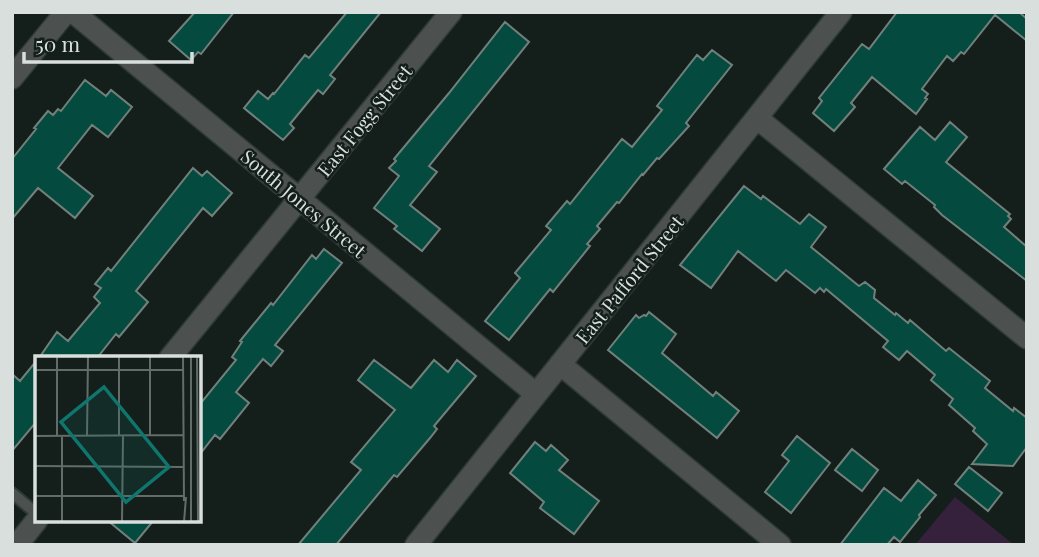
<svg xmlns="http://www.w3.org/2000/svg" width="1039" height="557" viewBox="0 0 1039 557" font-family="'Playfair Display',serif">
  <rect width="100%" height="100%" fill="#141f1c"/>
  <!-- green -->
  <path fill="#35213b" d="M955,497L1014,545H915Z"/>
  <!-- building -->
  <path fill="#054a3f" stroke="#72807c" stroke-width="2" d="M195,12H234L201,54L198,52L191,60L169,41Z
    M347,12H381L330,75L335,79L323,94L318,90L290,124L294,128L283,140L244,108L258,91L268,99L273,93L274,94L305,55L309,58Z
    M897,12H1019L1027,19V41L995,15L964,54L961,52L953,61L947,56L922,89L928,94L925,98L927,99L916,114L872,77L851,103L855,107L834,131L813,113L822,101L819,98L862,44L869,49Z
    M505,22L529,42L429,166L437,172L410,205L440,229L422,251L394,229L397,226L374,208L399,176L389,168L396,161L394,159L449,93Z
    M712,50L732,65L686,123L689,126L659,159L657,158L643,175L642,174L619,203L617,202L597,226L600,229L587,244L590,246L553,292L550,289L509,340L485,321L520,278L515,273L551,230L546,226L567,201L570,204L622,139L632,147L662,110L657,106L697,55L703,60Z
    M85,80L106,96L111,90L132,107L108,137L92,125L58,168L93,196L75,218L38,188L12,219V159L36,129L34,128L48,111L53,115L58,109L61,111Z
    M950,122L967,137L946,162L1010,214L1008,216L1011,219L1004,227L1027,247V281L942,215L934,207L935,205L905,181L902,184L884,169L920,127L935,140Z
    M193,168L202,176L207,171L232,193L212,216L203,208L136,291L148,302L119,337L116,334L97,358H39L57,332L68,341L100,303L94,297L101,288L95,284L108,268L111,271Z
    M744,186L761,199L763,196L800,224L809,214L826,227L811,247L859,286L865,282L875,290L874,298L895,315L896,313L908,323L910,320L946,351L949,348L990,381L985,388L1013,411L1014,408L1027,418V447L1013,466L972,464L987,444L973,431L975,428L949,405L953,399L931,380L935,375L907,351L899,360L883,347L888,341L826,289L824,292L820,288L815,293L786,270L776,281L738,251L711,288L680,265Z
    M324,249L342,263L275,345L283,351L271,366L263,359L236,392L249,403L220,439L215,435L200,454V404L236,360L232,357L242,342L240,341L271,303L273,305L312,255L316,259Z
    M649,312L676,334L662,353L713,396L716,392L739,411L717,438L608,350L636,315L639,318L644,315L646,316Z
    M37,360V421L12,451V374L20,381Z
    M374,360L411,388L434,360L448,372L457,360L476,376L434,426L437,429L430,438L397,477L394,475L336,545H298L361,470L351,462L395,410L358,380Z
    M797,436L830,463L791,513L765,492L789,461L782,455Z
    M535,442L546,451L551,445L568,460L559,470L599,501L574,534L540,508L544,502L510,473Z
    M852,449L878,470L862,491L835,470Z
    M969,467L1002,493L988,511L955,484Z
    M918,480L936,495L919,515L920,517L900,542L894,537L887,545H840L884,488L901,501Z
    M107,520H154L135,543Z"/>
  <g fill="none" stroke-linecap="round" stroke-linejoin="round">
    <defs>
      <path id="lane" d="M12,493L37,514"/>
      <path id="street" d="M73,12L536,394
        M12,78L66,12
        M757,118L1027,338
        M170,358L451,12
        M560,364L780,545
        M17,545L37,520
        M416,545L841,12"/>
    </defs>
    <!-- lane casing -->
    <use href="#lane" stroke="#2f3a37" stroke-width="14"/>
    <!-- street casing -->
    <use href="#street" stroke="#2f3a37" stroke-width="24"/>
    <!-- lane -->
    <use href="#lane" stroke="#4c5150" stroke-width="10"/>
    <!-- street -->
    <use href="#street" stroke="#4c5150" stroke-width="21"/>
  </g>
  <g text-anchor="middle" dominant-baseline="central" stroke-width="5" stroke-linejoin="round" paint-order="stroke">
    <!-- street labels -->
    <g font-size="19" fill="#d8dfdd" stroke="#141f1c">
      <text transform="translate(364 120) rotate(-51)">East Fogg Street</text>
      <text transform="translate(304 203) rotate(40)">South Jones Street</text>
      <text transform="translate(629 279) rotate(-51)">East Pafford Street</text>
    </g>
  </g>
  <!-- overview -->
  <g transform="translate(35 356)">
    <rect width="166" height="166" fill="#141f1c"/>
    <path fill="none" stroke="#626c69" stroke-width="2" d="M148,0L149,145M156,0V166M162,0L163,166M0,14H148M0,80L149,79M22,80V0M52,80L53,0M84,80V0M115,80V0M0,110L149,111M0,140H149M27,166V80M87,166L88,80M149,166L151,141"/>
    <path fill="#0f766e" fill-opacity="0.15" stroke="#0f766e" stroke-width="3.5" d="M69,31L134,111L91,146L26,66Z"/>
    <rect width="166" height="166" fill="none" stroke="#d8dfdd" stroke-width="3.5"/>
  </g>
  <!-- border -->
  <rect width="1039" height="557" fill="none" stroke="#d8dfdd" stroke-width="28"/>
  <!-- scale -->
  <path d="M24 52v10h168v-10" fill="none" stroke="#d8dfdd" stroke-width="3.5"/>
  <text x="35" y="52" font-size="21" fill="#d8dfdd" stroke="#141f1c" stroke-width="5" paint-order="stroke">50 m</text>
</svg>
